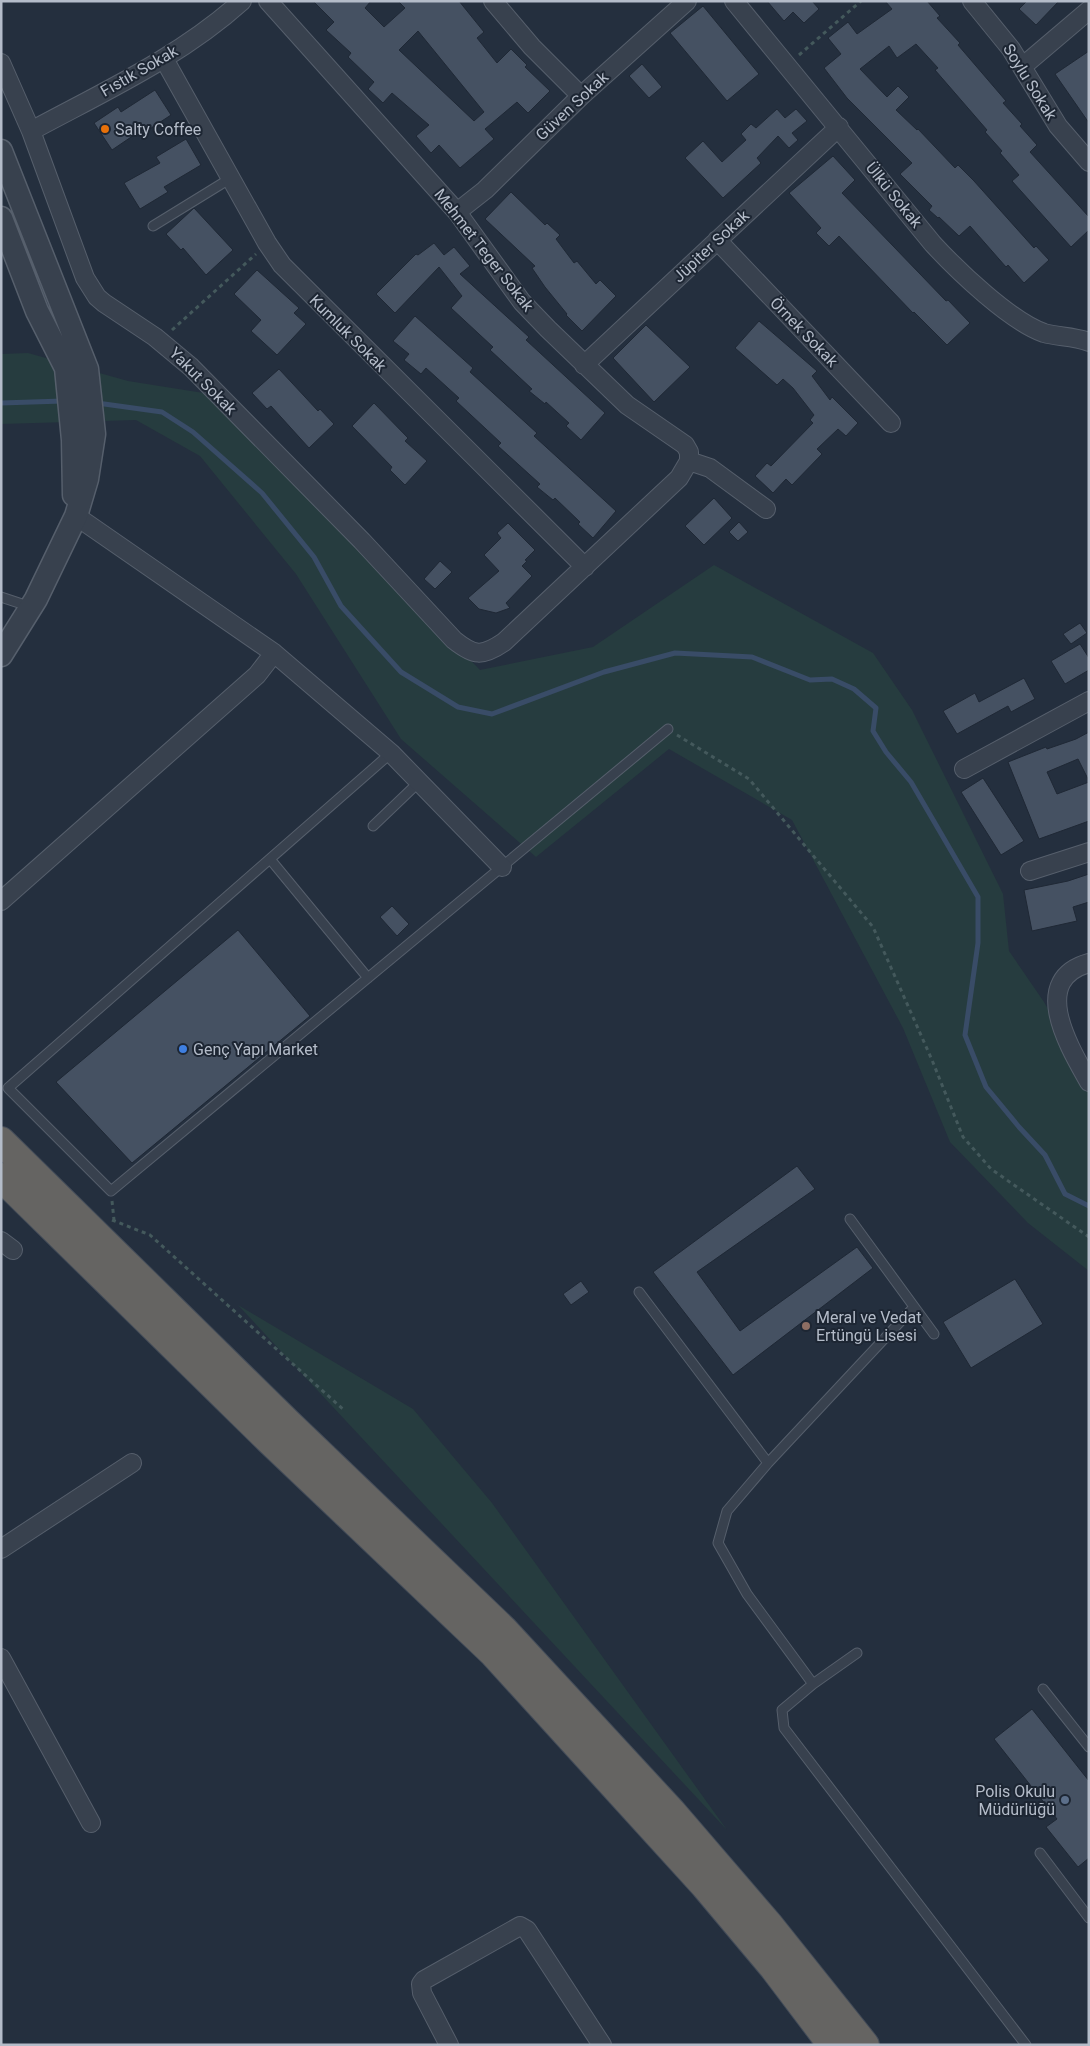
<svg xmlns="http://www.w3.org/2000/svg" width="1090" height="2046" viewBox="0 0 1090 2046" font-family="Roboto,sans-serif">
  <rect width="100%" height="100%" fill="#242f3e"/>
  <!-- green -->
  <path fill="#263c3f" d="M28,353L128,381L235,398L301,468L398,586L480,670L593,647L714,565L873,653L912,710L1003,894L1009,951L1044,1002L1089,1083V1271L1028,1223L950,1142L903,1028L792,820L669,749L536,857L401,739L296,574L200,456L136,420L1,424V354Z
    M238,1305L413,1409L492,1503L727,1830Z"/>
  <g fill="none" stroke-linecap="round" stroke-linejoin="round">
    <!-- stream -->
    <path stroke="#394c67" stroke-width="5" d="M1,403L63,401
      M97,403L162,412L193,432L262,493L314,557L341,606L401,672L458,707L492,714L604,672L675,653L752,657L810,680L832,679L854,689L876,708L873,731L886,752L911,782L978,897V943L965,1035L986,1087L1019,1127L1045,1155L1065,1194L1089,1206"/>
  </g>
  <!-- building -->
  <path fill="#455162" stroke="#1f2835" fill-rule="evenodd" d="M313,1H371L365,8L384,27L405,8L398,1H459L484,32L477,38L497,63L511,49L527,65L525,67L550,91L528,113L517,102L485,129L494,139L460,168L439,145L431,153L416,136L429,125L392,93L383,103L368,89L374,82L348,57L351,53L326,30L334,22ZM418,31L484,112L474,121L399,50Z
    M767,1H812L819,9L804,23L793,12L784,21Z
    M885,1H927L940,16L937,18L960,43L958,45L1006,101L1003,103L1022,124L1020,126L1037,145L1030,152L1089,217V230L1071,247L1012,181L1019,175L1000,153L1002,151L985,132L987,130L935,70L938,68L916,44L897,58L889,46L860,69L887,97L898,86L909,97L896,110L917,130L918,129L955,168L958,165L974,181L1034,248L1036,246L1049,260L1024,283L1008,265L1006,267L970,226L959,236L939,217L938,218L929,210L932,206L900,174L912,163L847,98L824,68L841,54L828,38L848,22L857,34L892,9Z
    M1027,1H1059L1036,25L1019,9Z
    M703,6L759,74L727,101L670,33Z
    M1089,51V123L1055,74Z
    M642,64L662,87L649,98L629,76Z
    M155,90L171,115L142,134L140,131L112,150L94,123L118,107L121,112Z
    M777,109L785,118L796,109L807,121L792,133L798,140L789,148L778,136L757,158L761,163L723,198L685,158L703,141L722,162L746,140L741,134L751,124L756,128Z
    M186,139L201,165L164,187L168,192L140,209L124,183L160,163L156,157Z
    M833,156L855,180L842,193L946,301L948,300L970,323L947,345L914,312L913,313L839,236L829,246L816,233L821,228L789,193Z
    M511,192L545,225L547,223L560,235L556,239L574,263L577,261L596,284L600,280L616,296L582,331L566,315L567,314L545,287L532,268L535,266L485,219Z
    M194,208L233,250L206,275L183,248L181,250L166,234Z
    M434,243L444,255L454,247L470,266L460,274L529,337L526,340L605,413L581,440L566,426L569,423L546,402L545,404L529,391L532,389L490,350L493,347L451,308L462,296L439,267L395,313L376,294L416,254L418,255Z
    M257,270L299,308L294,313L306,324L277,355L251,331L261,320L234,294Z
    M415,316L473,368L470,372L537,433L534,436L616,511L593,538L578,524L580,522L555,498L553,500L537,487L540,484L498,446L501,443L456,401L459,398L426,368L421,374L404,360L409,354L393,341Z
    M759,321L817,371L812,376L830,400L832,397L858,423L846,436L838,429L817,449L822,454L792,485L786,479L773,493L755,476L767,463L771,466L813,423L810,420L814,415L793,388L783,379L777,385L735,348Z
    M646,325L690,367L654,402L613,358Z
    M279,369L318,411L320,409L334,424L309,448L271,406L267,409L252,393Z
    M374,403L408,438L405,441L427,461L405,485L390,470L392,467L352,426Z
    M714,498L732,518L704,545L685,526Z
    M739,522L748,532L738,541L729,532Z
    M508,523L535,550L525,560L527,561L522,566L532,576L506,603L510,608L496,613L479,609L468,598L499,571L484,555L501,538L497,533Z
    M440,561L452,572L435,589L424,579Z
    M1080,623L1087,633L1071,644L1063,634Z
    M1080,644L1089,658V670L1065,684L1051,661Z
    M1024,678L1035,699L1011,712L1008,706L957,734L943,711L975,693L979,702Z
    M1089,732V781L1078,759L1047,772L1057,794L1089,782V821L1039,839L1008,762L1046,747L1047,749L1076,739Z
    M983,778L1024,841L1001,855L961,792Z
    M1089,874V902L1073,907L1077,921L1032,931L1024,890L1068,881Z
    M392,906L409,924L397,936L380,917Z
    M238,930L310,1016L132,1163L56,1082Z
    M797,1166L815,1189L697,1272L740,1331L857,1247L873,1268L733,1375L653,1272Z
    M1015,1279L1043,1324L971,1368L943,1322Z
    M581,1281L589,1292L571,1305L563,1294Z
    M1032,1709L1089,1781V1858L1078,1867L1046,1827L1057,1819L994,1739Z"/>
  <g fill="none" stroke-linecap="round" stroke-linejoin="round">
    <defs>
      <path id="service" d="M153,226L231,178
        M1,597L31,607
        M391,753L8,1088L111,1191L668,729
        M373,826L419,782
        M270,859L368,978
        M850,1219L934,1334
        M639,1292L768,1463L727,1511L718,1543L747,1594L813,1684L782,1710L784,1728L1026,2045
        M768,1463L914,1307
        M813,1684L857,1653
        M1043,1689L1089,1747
        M1040,1853L1089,1918"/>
      <path id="minor" d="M493,1L532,47L581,96
        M734,1L933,244C958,271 1010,321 1044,333C1058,337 1074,336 1089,342
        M972,1L1011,49L1058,126L1089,162
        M164,59L267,243L282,265L585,567
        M1,63L31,131L85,278L97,297L104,303L155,337L191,367L362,541L454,640C474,656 482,657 504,642L679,478L689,461V452L685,445L627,405L548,329L522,302L457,212L268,1
        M1022,67L1089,10
        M31,131C103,92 180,57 242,1
        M457,212L485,190L581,96L687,1
        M717,240L891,423
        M584,365L839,127
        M689,461L710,468L766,509
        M76,516L274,653L391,753L502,867
        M964,769L1089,701
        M1030,871L1089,852
        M1,901L257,675L274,653
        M1089,963C1028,980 1070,1048 1089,1082
        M1,1241L13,1250
        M1,1549L132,1463
        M1,1658L91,1823
        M449,2045L422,1993L421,1984L424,1980L520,1926L527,1930L602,2045"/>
      <path id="tertiary" d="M1,151L87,369L94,434L87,479L76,516L36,599L1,655
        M1,218L37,311L66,368L73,440L74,495"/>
      <path id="trunk" d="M1,1141L287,1422L503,1629L672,1812L770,1926L865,2045
        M1,1177L270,1441L493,1653L705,1886L773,1967L832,2045"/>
    </defs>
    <!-- service casing -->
    <use href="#service" stroke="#565f6c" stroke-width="11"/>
    <!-- minor casing -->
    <use href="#minor" stroke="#565f6c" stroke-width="20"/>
    <!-- tertiary casing -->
    <use href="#tertiary" stroke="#565f6c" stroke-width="25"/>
    <!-- trunk casing -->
    <use href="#trunk" stroke="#434c59" stroke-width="30"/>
    <!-- path -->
    <path stroke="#44595c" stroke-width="3" stroke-dasharray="4 4" stroke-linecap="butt" d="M799,55L861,1
      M172,330L256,254
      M677,735L749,779L873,927L932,1060L963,1137L991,1169L1089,1237
      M112,1201L114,1220
      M112,1220L150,1235L345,1411"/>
    <!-- service -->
    <use href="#service" stroke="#38414e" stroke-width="9"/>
    <!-- minor -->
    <use href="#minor" stroke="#38414e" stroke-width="18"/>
    <!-- tertiary -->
    <use href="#tertiary" stroke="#38414e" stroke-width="22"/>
    <!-- trunk -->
    <use href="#trunk" stroke="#656462" stroke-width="28"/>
  </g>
  <!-- markers -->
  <circle fill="#e8710a" stroke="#1d2633" stroke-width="2" cx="105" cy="129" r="5"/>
  <circle fill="#3f7fe0" stroke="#1d2633" stroke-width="2" cx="183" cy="1049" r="5"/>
  <circle fill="#8d6e63" stroke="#1d2633" stroke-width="2" cx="806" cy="1326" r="5"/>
  <circle fill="#5c6f8a" stroke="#1d2633" stroke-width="2" cx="1065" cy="1800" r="5"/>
  <g text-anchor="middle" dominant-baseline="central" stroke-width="4" stroke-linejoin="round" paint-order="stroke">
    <!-- street labels -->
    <g font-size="16" fill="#b4bcc9" stroke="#1d2633">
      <text transform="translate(139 71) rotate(-30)">Fıstık Sokak</text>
      <text transform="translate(1030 82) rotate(58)">Soylu Sokak</text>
      <text transform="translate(572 106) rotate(-43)">Güven Sokak</text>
      <text transform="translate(894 195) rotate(51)">Ülkü Sokak</text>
      <text transform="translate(711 246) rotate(-43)">Jüpiter Sokak</text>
      <text transform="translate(484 250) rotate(52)">Mehmet Teger Sokak</text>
      <text transform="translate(804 332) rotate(46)">Örnek Sokak</text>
      <text transform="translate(348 333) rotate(45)">Kumluk Sokak</text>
      <text transform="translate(203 381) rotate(45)">Yakut Sokak</text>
    </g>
    <!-- poi labels -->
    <g font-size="16" fill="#b4bcc9" stroke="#1d2633" text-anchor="start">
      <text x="115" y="129">Salty Coffee</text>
      <text x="193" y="1049">Genç Yapı Market</text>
      <text x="816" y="1317">Meral ve Vedat<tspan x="816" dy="18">Ertüngü Lisesi</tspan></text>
      <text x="1055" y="1791" text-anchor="end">Polis Okulu<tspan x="1055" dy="18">Müdürlüğü</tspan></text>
    </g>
  </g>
  <!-- border -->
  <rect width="1090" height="2046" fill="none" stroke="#b4bcc9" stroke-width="5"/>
</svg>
